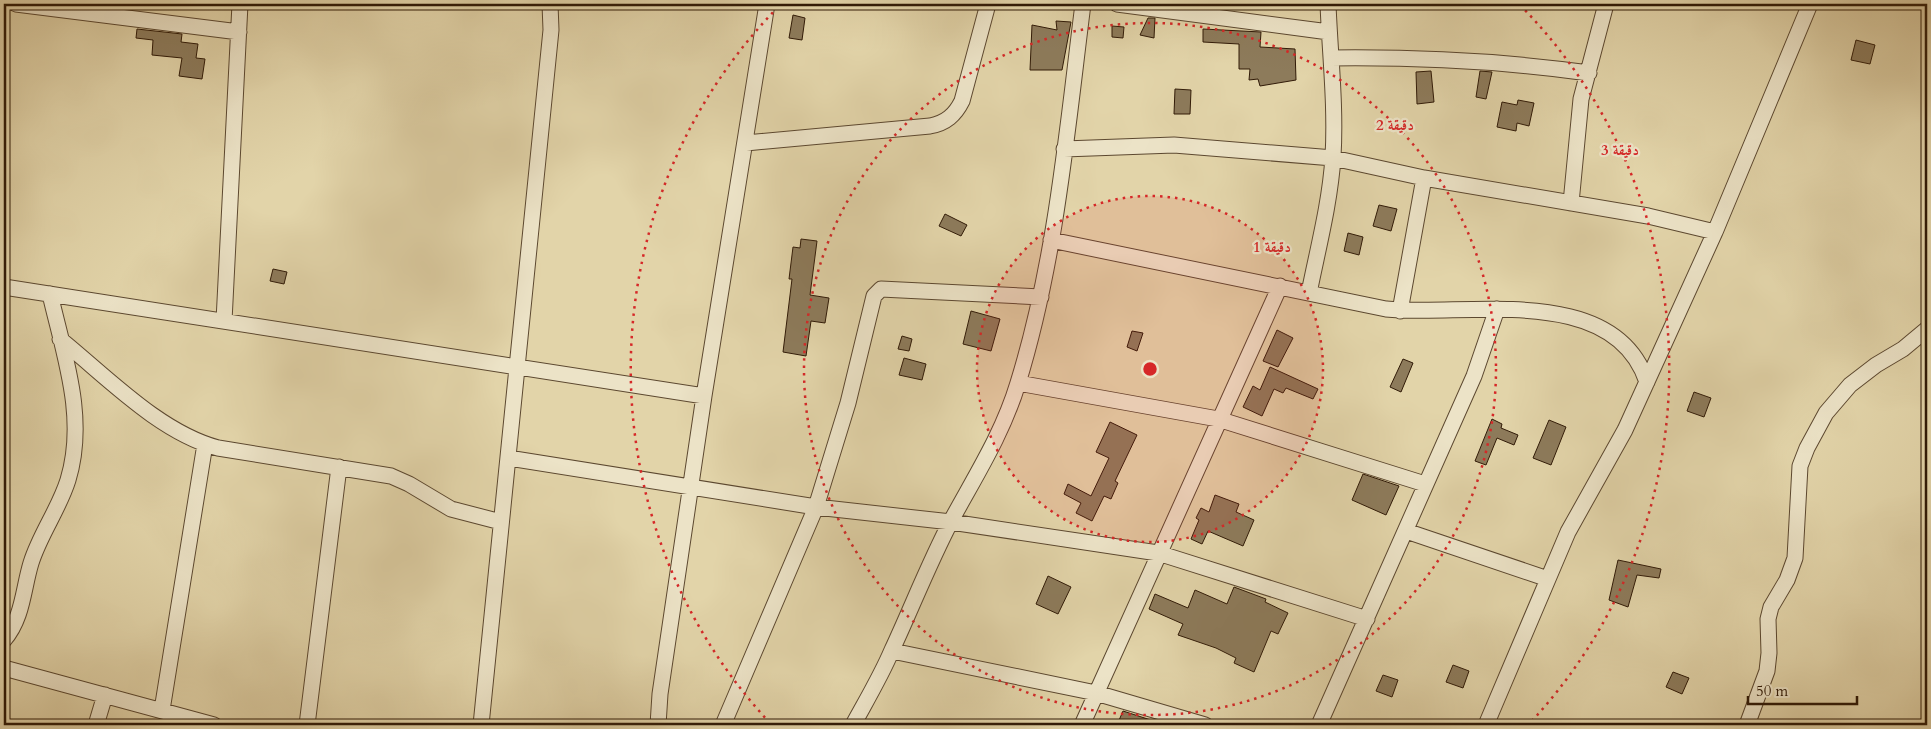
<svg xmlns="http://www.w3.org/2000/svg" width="1931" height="729" viewBox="0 0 1931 729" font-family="Cardo,Amiri,serif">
  <rect width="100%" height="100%" fill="#e2d4a9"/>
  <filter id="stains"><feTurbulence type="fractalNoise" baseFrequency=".004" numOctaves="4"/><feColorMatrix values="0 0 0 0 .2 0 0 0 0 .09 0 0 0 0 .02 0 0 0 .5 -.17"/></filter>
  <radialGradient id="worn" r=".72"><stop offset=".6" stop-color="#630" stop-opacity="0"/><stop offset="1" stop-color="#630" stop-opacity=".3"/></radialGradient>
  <!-- building -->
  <path fill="#8d7b5b" stroke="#301a07" d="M793,15L805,18L802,40L789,38Z
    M1148,18H1155L1154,38L1140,35Z
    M1056,21L1071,22L1062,70H1030L1032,25L1057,30Z
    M1112,26L1124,27L1123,38L1112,37Z
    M137,29L182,34L181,42L198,44L196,58L205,59L202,79L179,76L182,58L152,55L153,40L136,38Z
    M1203,29L1261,32L1260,47L1295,49L1296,80L1260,86L1258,79L1249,80L1250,69H1239V44L1203,42Z
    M1856,40L1875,45L1870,64L1851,60Z
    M1431,71L1434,102L1417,104L1416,72Z
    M1480,71L1492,72L1486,99L1476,97Z
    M1175,89L1191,90L1190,114H1174Z
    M1518,100L1534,103L1529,126L1517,123L1516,131L1497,127L1502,102L1517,105Z
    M1379,205L1397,209L1391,231L1373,226Z
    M945,214L967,225L961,236L939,226Z
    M1348,233L1363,237L1359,255L1344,251Z
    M801,239L817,241L810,295L829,298L825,323L811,321L806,356L783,352L792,279H789L793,247L800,248Z
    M273,269L287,272L284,284L270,281Z
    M971,311L1000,319L991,351L963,344Z
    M1277,330L1293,338L1278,367L1263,361Z
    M1132,331L1143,333L1137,351L1127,347Z
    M902,336L912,339L909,351L898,349Z
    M904,358L926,364L922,380L899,375Z
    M1403,359L1413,363L1401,392L1390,387Z
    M1270,367L1318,389L1313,399L1286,388L1283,393L1274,389L1262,416L1243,407L1253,386L1260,390Z
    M1694,392L1711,398L1704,417L1687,411Z
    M1492,419L1502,424L1501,428L1518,435L1514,445L1497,438L1486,465L1475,461Z
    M1549,420L1566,427L1551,465L1533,458Z
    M1110,422L1137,435L1115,481L1118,483L1111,499L1104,496L1092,521L1076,513L1081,503L1064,494L1068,484L1091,496L1109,458L1096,452Z
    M1363,474L1399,486L1386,515L1352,500Z
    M1215,495L1239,504L1236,512L1254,520L1243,546L1208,531L1202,544L1191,539L1199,520L1196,518L1201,508L1209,512Z
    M1618,560L1661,569L1659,578L1637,575L1628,607L1609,600Z
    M1048,576L1071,587L1058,614L1036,604Z
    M1234,587L1266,599L1265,602L1288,613L1278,634L1271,631L1254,672L1234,663L1236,658L1216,648L1178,635L1183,624L1149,609L1155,594L1188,608L1195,590L1227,604Z
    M1453,665L1469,671L1463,688L1446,682Z
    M1673,672L1689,678L1682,694L1666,687Z
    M1383,675L1398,680L1392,697L1376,691Z
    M1123,711L1163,724L1162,725H1117Z"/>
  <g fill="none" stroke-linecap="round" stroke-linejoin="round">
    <defs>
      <path id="minor" d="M16,4L239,32
        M1117,4L1329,32
        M1331,58C1418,57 1503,61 1589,73
        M746,143L930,126C946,123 955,115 962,101L988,4
        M1064,149L1174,145L1333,158L1424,178L1648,216L1715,232
        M1571,203L1581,99L1606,4
        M1051,240L1386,309C1467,317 1614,282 1647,382
        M4,287L704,396
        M1309,293C1318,248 1330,203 1333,157C1336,106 1330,55 1328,4
        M1400,311L1424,178
        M224,321L240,4
        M60,339C107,377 159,432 218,448L391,476L409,484L451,509L501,522
        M1018,383L1218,419L1425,484
        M508,458L816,507L951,522L1158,553L1367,619
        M1406,531L1548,579
        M4,640C23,618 23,589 31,563C40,534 59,509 68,480C87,418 64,355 50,294
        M892,651L1096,693L1205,725
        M4,668L214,725
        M162,710L205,444
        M96,725L105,695
        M307,725L339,467
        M481,725L551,30L550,4
        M658,725L660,694L704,396L767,4
        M723,725L816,507L848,403L874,296L881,289L1041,297
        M853,725C866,701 881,676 892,650C912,607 929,563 951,521C976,475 1003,433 1018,383C1056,260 1067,130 1083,4
        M1082,725L1280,286
        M1319,725L1474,376L1497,309
        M1486,725L1568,532L1625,430L1715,232L1810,4
        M1747,725L1767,671L1769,653L1768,619L1771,607L1787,580L1795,558L1800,466L1807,448L1826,413L1850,385L1876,365L1903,349L1927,329"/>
    </defs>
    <!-- minor casing -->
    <use href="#minor" stroke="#5c4830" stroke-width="17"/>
    <!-- minor -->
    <use href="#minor" stroke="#ece3c7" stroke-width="15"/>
  </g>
  <!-- distance rings -->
  <circle cx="1150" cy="369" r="173" fill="#d62828" fill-opacity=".12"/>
  <g fill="none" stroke="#d62828" stroke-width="2.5" stroke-dasharray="2.5 5">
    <circle cx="1150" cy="369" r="173"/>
    <circle cx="1150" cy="369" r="346"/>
    <path d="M770 723A519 519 0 0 1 780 5M1520 5A519 519 0 0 1 1530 723"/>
  </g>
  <circle cx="1150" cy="369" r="8" fill="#d62828" stroke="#ece3c7" stroke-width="2.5"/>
  <g font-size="15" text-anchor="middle" font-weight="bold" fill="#d62828" stroke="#ece3c7" stroke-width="4.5" stroke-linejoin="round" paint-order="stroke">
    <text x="1395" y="130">2 دقيقة</text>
    <text x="1620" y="155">3 دقيقة</text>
    <text x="1272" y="252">1 دقيقة</text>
  </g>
  <!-- margin -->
  <rect width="1931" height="729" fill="none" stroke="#e2d4a9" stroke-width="20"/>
  <rect x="5" y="5" width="1921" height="719" fill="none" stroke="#301a07" stroke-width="2.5"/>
  <rect x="10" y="10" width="1911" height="709" fill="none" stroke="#301a07"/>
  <!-- scale -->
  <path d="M1748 696v8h109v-8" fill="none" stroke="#301a07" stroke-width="2.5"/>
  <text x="1756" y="696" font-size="15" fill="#301a07" stroke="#ece3c7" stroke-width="4" paint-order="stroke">50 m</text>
  <rect width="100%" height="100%" filter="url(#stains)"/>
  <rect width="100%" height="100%" fill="url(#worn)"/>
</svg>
